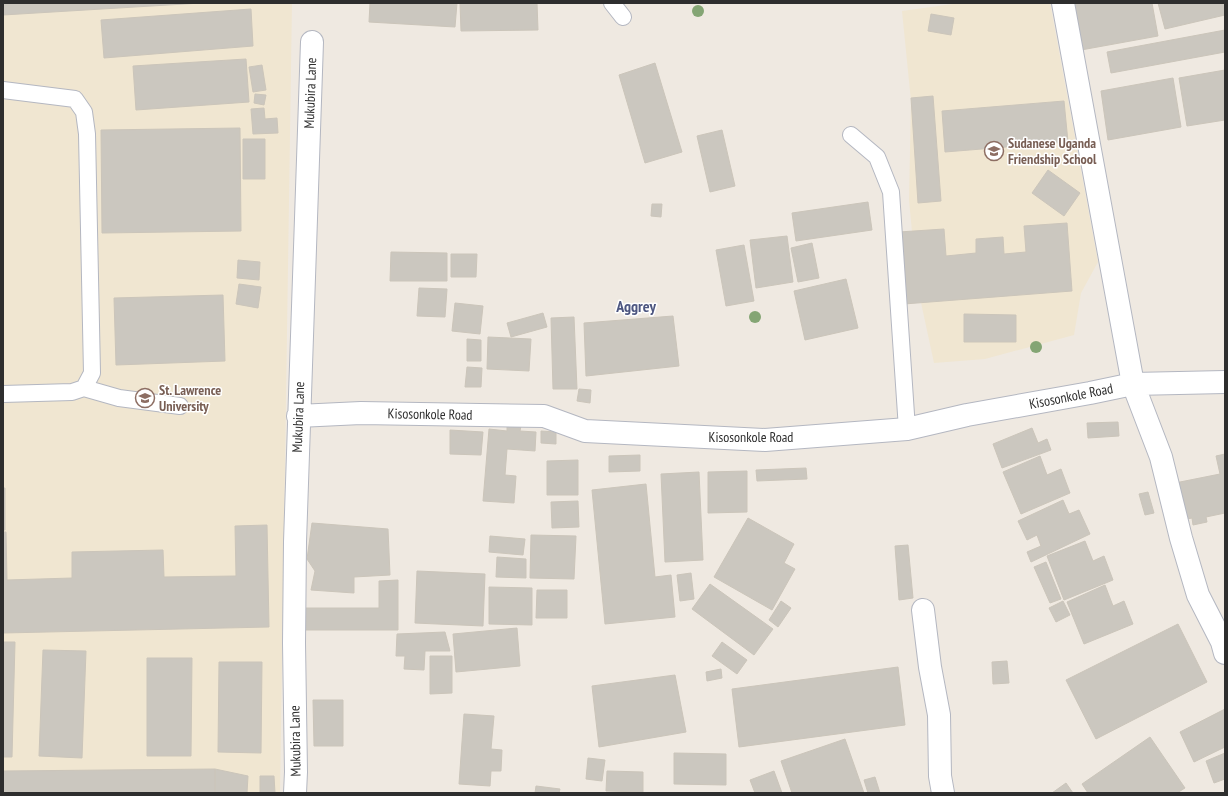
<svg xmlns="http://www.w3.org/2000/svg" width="1228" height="796" viewBox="0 0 1228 796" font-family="'PT Sans Narrow',sans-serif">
  <rect width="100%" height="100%" fill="#efe9e1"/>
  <!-- education -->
  <path fill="#f0e6d1" d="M3,3H292L280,793H3Z
    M960,3H1050L1098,262L1081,293L1074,335L985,359L934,363L917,284L909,200L911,101L902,11Z"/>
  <!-- building -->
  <path fill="#cbc7bf" stroke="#cbc5ba" d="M3,3H201L3,15Z
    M370,3H457L455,27L369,22Z
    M460,3H537L538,30L461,31Z
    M1081,3H1152L1158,36L1081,50L1073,4Z
    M1158,3H1225V15L1165,29Z
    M251,9L253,46L104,58L101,20Z
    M931,14L954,18L951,35L928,31Z
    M1225,30V52L1111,73L1107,52Z
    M246,59L249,102L136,110L133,66Z
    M655,63L682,152L645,163L619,75Z
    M262,65L266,90L253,92L249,67Z
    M1225,70V120L1187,126L1179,78Z
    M1173,78L1181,127L1108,140L1101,91Z
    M255,94L266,95L264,105L254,103Z
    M933,96L941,201L918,203L911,98Z
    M1064,101L1068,142L945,152L942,111Z
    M264,108L265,119L277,118L278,133L253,134L251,109Z
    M240,128L241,231L102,233L101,130Z
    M722,130L735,186L710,192L697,136Z
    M243,139H265V179H243Z
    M1048,170L1080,193L1064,216L1032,193Z
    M868,202L872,230L796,241L792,213Z
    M652,204H662L661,217L651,216Z
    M1067,223L1072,291L904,304L899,232L944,229L946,256L976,253V239L1003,237L1004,254L1026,252L1024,226Z
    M787,236L793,282L756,288L750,240Z
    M812,243L819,278L798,282L791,248Z
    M744,245L754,301L726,306L716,250Z
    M391,252L447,253V281H390Z
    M451,254H477L476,277H451Z
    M238,260L260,262L259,280L237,278Z
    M846,279L858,328L805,340L794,291Z
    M239,284L261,287L258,308L236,304Z
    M419,288L447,289L445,317L417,316Z
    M223,295L225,361L116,365L114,298Z
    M455,303L483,306L480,334L452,331Z
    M543,313L547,327L511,337L507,323Z
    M964,314L1016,315V342H964Z
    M673,316L679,366L586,376L584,323Z
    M574,317L577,389H553L551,318Z
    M488,337L531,339L529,371L487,369Z
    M467,339L481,340V361H467Z
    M467,367L482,368L481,387H465Z
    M579,389L591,390L590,403L577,401Z
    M1118,422L1119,436L1088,438L1087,423Z
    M507,425L521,426L520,431L536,432L535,451L507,449L505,475L516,476L514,503L483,501L489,429L507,431Z
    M1032,428L1038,443L1047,439L1051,450L1002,468L993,444Z
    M450,430L483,432L481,455L450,454Z
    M541,431L556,432V444L541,443Z
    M1225,454V513L1206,517L1207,522L1193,525L1192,518L1182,520L1175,483L1220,474L1216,456Z
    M640,455V471L609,472V456Z
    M1040,456L1047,475L1061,469L1070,493L1021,514L1003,472Z
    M578,460V495H547V461Z
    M806,468L807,479L757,481L756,470Z
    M747,471V512L708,513V472Z
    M699,472L703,560L665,562L661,474Z
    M646,484L655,577L671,575L675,617L605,624L592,490Z
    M3,488H5V530H3Z
    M1148,492L1154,513L1145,515L1139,494Z
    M1063,500L1069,514L1079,510L1090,534L1031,562L1027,552L1041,546L1037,535L1027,540L1018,521Z
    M578,501L579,527L552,528L551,502Z
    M748,518L794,544L784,563L795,569L772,610L714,577Z
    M312,523L388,529L390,575L354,577V593L311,590L315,571L307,559Z
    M267,525L269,627L3,633V532H6L7,580L72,578V552L163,550L164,577L236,576L235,526Z
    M531,535L576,536L574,579L530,578Z
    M490,536L525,539L523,555L489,552Z
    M1085,541L1093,561L1104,556L1113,580L1064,600L1047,556Z
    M908,545L913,598L899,600L895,546Z
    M497,557L526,559V578L496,577Z
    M1046,562L1061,599L1050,603L1034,567Z
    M417,571L485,574L483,626L415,623Z
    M691,573L694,599L680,601L677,575Z
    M398,580V630H302V608H379V581Z
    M710,584L773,629L754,655L692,609Z
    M1105,585L1113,606L1124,601L1133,624L1084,644L1067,602Z
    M489,587L532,588V625L489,624Z
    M537,590H567V618H536Z
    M781,601L791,608L778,627L769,620Z
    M1063,601L1070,615L1056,622L1049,608Z
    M1178,624L1207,682L1096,739L1066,680Z
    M517,628L520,666L456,672L453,634Z
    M445,632L450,651H425L424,670L404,669L405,656H396L397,634Z
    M3,642H15L12,757H3Z
    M722,642L747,660L737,674L712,656Z
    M43,650L86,651L82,758L39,756Z
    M430,656H452V693L430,694Z
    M147,658H192L191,756H147Z
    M1007,661L1009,683L993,684L992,662Z
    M219,662H262L261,753L218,752Z
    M898,667L905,725L739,747L732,689Z
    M721,669L722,678L707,681L706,672Z
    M675,675L686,732L599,747L592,686Z
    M313,700H343V746H314Z
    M1225,709V747L1194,762L1180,732Z
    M464,714L494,716L491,749L502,750L501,771H491L490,786L459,784Z
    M1150,737L1185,788L1177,793H1088L1082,784Z
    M845,739L864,793H792L781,761Z
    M674,753L726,754V785L674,784Z
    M1225,753V779L1214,783L1206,761Z
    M588,758L605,760L602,781L586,779Z
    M215,769L248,776L247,793H215Z
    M215,769V793H3V771Z
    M607,771L643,772V792L606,791Z
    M774,771L782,793H755L750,780Z
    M260,776H274L275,793H260Z
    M875,777L880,793H868L864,780Z
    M1066,783L1073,793H1052Z
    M536,786L560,789L559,793H535Z"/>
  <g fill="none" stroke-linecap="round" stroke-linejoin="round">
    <defs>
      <path id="lane" d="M612,3L623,17
        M3,90L75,99L84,112L87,134L92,373L84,388
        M851,135L877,157L891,192L907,429
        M3,394L72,392L84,388L119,398L180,406"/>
      <path id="street" d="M1063,3L1133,384L1161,457L1181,538L1198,595L1222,642L1225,653
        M298,416L361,413L544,416L585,431L765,440L907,429L967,415L1090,393L1133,384L1225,382
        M923,610L930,667L939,715L940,776L943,793
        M295,793L296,772L294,643L295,542L312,42"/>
    </defs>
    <!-- lane casing -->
    <use href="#lane" stroke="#b4b7c1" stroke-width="18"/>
    <!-- street casing -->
    <use href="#street" stroke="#b4b7c1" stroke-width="24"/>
    <!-- lane -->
    <use href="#lane" stroke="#fff" stroke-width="16"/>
    <!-- street -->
    <use href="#street" stroke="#fff" stroke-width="22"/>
  </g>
  <!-- trees -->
  <g fill="#84a574">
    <circle cx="698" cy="11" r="6"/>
    <circle cx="755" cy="317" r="6"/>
    <circle cx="1036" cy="347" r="6"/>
  </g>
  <!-- icons -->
  <defs>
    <symbol id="school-ring" viewBox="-11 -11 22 22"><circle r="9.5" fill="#fff" stroke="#8d6e63" stroke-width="1.5"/><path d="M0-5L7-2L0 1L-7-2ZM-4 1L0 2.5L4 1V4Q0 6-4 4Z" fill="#8d6e63"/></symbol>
    <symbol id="university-ring" viewBox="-11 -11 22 22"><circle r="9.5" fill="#fff" stroke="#8d6e63" stroke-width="1.5"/><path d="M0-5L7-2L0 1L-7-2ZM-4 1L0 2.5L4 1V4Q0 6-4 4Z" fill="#8d6e63"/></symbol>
  </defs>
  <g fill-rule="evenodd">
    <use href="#school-ring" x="983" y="140" width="22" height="22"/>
    <use href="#university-ring" x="134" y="387" width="22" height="22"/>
  </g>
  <g text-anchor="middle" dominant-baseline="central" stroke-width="3" stroke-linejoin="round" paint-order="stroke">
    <!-- street labels -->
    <g font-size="14" fill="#2e2e2e" stroke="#fff">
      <text transform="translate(310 93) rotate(-88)">Mukubira Lane</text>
      <text transform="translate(1071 396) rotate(-11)">Kisosonkole Road</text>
      <text transform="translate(430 414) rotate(1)">Kisosonkole Road</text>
      <text transform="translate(298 417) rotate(-88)">Mukubira Lane</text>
      <text x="751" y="437">Kisosonkole Road</text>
      <text transform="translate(295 741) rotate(-91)">Mukubira Lane</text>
    </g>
    <!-- education labels -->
    <g font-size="14" font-weight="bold" fill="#785e54" stroke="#fff" text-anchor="start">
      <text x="1008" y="143">Sudanese Uganda<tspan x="1008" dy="16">Friendship School</tspan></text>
      <text x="159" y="390">St. Lawrence<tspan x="159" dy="16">University</tspan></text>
    </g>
    <!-- quarter labels -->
    <g font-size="16" font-weight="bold" fill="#4d5680" stroke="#fff">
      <text x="636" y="306">Aggrey</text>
    </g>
  </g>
  <!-- border -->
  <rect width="1228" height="796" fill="none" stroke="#2e2e2e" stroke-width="8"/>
</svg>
